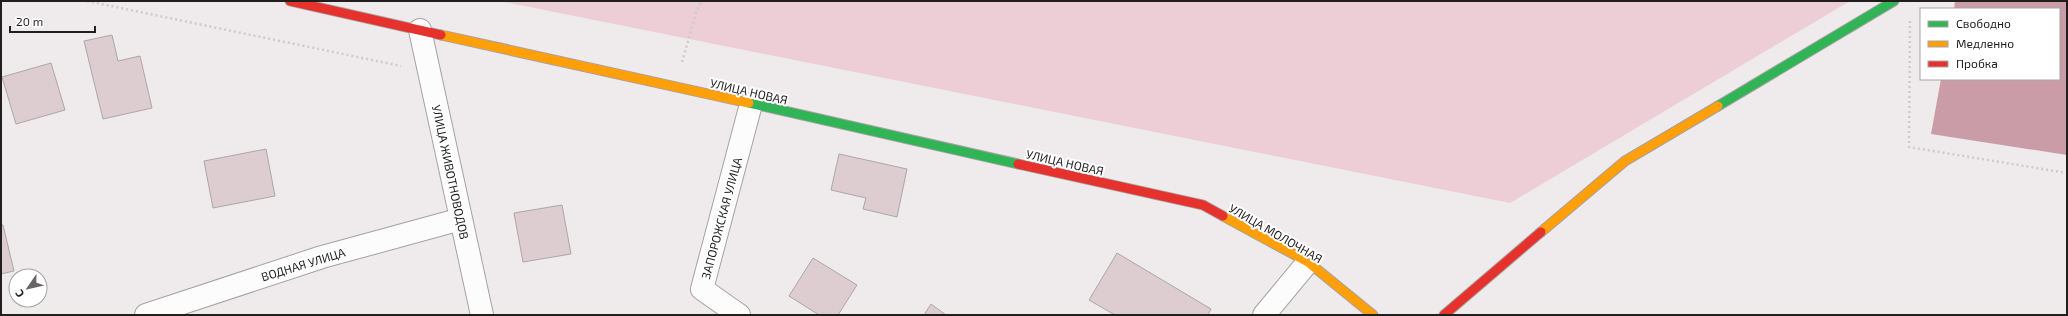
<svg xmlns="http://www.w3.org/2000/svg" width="2068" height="316" viewBox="0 0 2068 316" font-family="'Exo 2',sans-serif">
  <rect width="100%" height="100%" fill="#efeaeb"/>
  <!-- green -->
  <path fill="#edced6" d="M499,1H1850L1510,203Z"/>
  <!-- water -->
  <path fill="#c99ca8" d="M1955,1H2067V155L1931,134L1941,79H2059V9H1954Z"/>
  <!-- building -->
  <path fill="#ddcdd1" stroke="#aba7a8" d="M112,35L118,61L140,56L152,108L103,119L84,41Z
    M51,63L65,110L16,124L2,77Z
    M266,149L275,196L213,208L204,161Z
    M839,154L907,169L897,217L863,209L866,198L831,190Z
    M562,205L571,254L523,262L514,213Z
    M1,225H3L14,271L1,274Z
    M1117,253L1211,309L1208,315H1115L1089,300Z
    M813,258L857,285L838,315H819L789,296Z
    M931,304L946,315H924Z"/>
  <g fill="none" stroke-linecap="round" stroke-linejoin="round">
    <defs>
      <path id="street" d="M420,30L482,315
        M146,315L322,257L461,219
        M739,315L702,289L751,104
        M1264,315L1308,262"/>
      <path id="fast" d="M749,103L1018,164
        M1718,106L1894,1"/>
      <path id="slow" d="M441,35L749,103
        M1223,216L1308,262L1373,315
        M1541,232L1625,161L1718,106"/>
      <path id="jam" d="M290,1L441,35
        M1018,164L1203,205L1223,216
        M1444,315L1541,232"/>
    </defs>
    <!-- street casing -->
    <use href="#street" stroke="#a6a2a3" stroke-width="24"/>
    <!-- fast casing -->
    <use href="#fast" stroke="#a6a2a3" stroke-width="11"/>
    <!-- slow casing -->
    <use href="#slow" stroke="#a6a2a3" stroke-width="11"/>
    <!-- jam casing -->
    <use href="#jam" stroke="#a6a2a3" stroke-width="11"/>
    <!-- path -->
    <path stroke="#ccc" stroke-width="2.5" stroke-dasharray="2 3" stroke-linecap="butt" d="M87,1L401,66
      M1910,21L1909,147L2067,173
      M682,62L697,10L702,1"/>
    <!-- street -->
    <use href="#street" stroke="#fdfcfc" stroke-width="22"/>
    <!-- fast -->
    <use href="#fast" stroke="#30b455" stroke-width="9"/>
    <!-- slow -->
    <use href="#slow" stroke="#ff9f0a" stroke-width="9"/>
    <!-- jam -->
    <use href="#jam" stroke="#e5322d" stroke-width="9"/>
  </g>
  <g text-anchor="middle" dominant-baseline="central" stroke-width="4" stroke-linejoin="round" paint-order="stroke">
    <!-- street labels -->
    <g font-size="12" fill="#211e1e" stroke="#fff">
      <text transform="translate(749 91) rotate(13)">УЛИЦА НОВАЯ</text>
      <text transform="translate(1065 162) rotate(13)">УЛИЦА НОВАЯ</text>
      <text transform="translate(451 172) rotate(78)">УЛИЦА ЖИВОТНОВОДОВ</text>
      <text transform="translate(721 218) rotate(-75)">ЗАПОРОЖСКАЯ УЛИЦА</text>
      <text transform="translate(1276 233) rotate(30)">УЛИЦА МОЛОЧНАЯ</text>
      <text transform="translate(303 264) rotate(-17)">ВОДНАЯ УЛИЦА</text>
    </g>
  </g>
  <!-- border -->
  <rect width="2068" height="316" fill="none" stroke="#211e1e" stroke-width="4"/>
  <!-- legend -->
  <rect x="1920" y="8" width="140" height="72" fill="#ffffff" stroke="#a6a5a5"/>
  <rect x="1928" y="21" width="20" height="6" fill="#30b455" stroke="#a6a5a5"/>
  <text x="1956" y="28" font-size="12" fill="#211e1e">Свободно</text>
  <rect x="1928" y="41" width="20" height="6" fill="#ff9f0a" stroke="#a6a5a5"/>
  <text x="1956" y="48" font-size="12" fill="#211e1e">Медленно</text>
  <rect x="1928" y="61" width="20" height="6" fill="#e5322d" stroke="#a6a5a5"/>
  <text x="1956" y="68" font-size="12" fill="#211e1e">Пробка</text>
  <!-- north arrow -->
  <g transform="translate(28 288) rotate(236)"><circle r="19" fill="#ffffff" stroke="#a6a5a5"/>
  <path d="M0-3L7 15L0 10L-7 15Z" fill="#696566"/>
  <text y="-6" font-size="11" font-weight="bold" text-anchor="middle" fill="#211e1e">С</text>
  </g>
  <!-- scale -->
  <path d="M10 26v6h85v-6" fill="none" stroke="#211e1e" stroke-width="2"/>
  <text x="16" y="26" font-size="12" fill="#211e1e" stroke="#ffffff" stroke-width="3" paint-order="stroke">20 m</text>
</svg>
